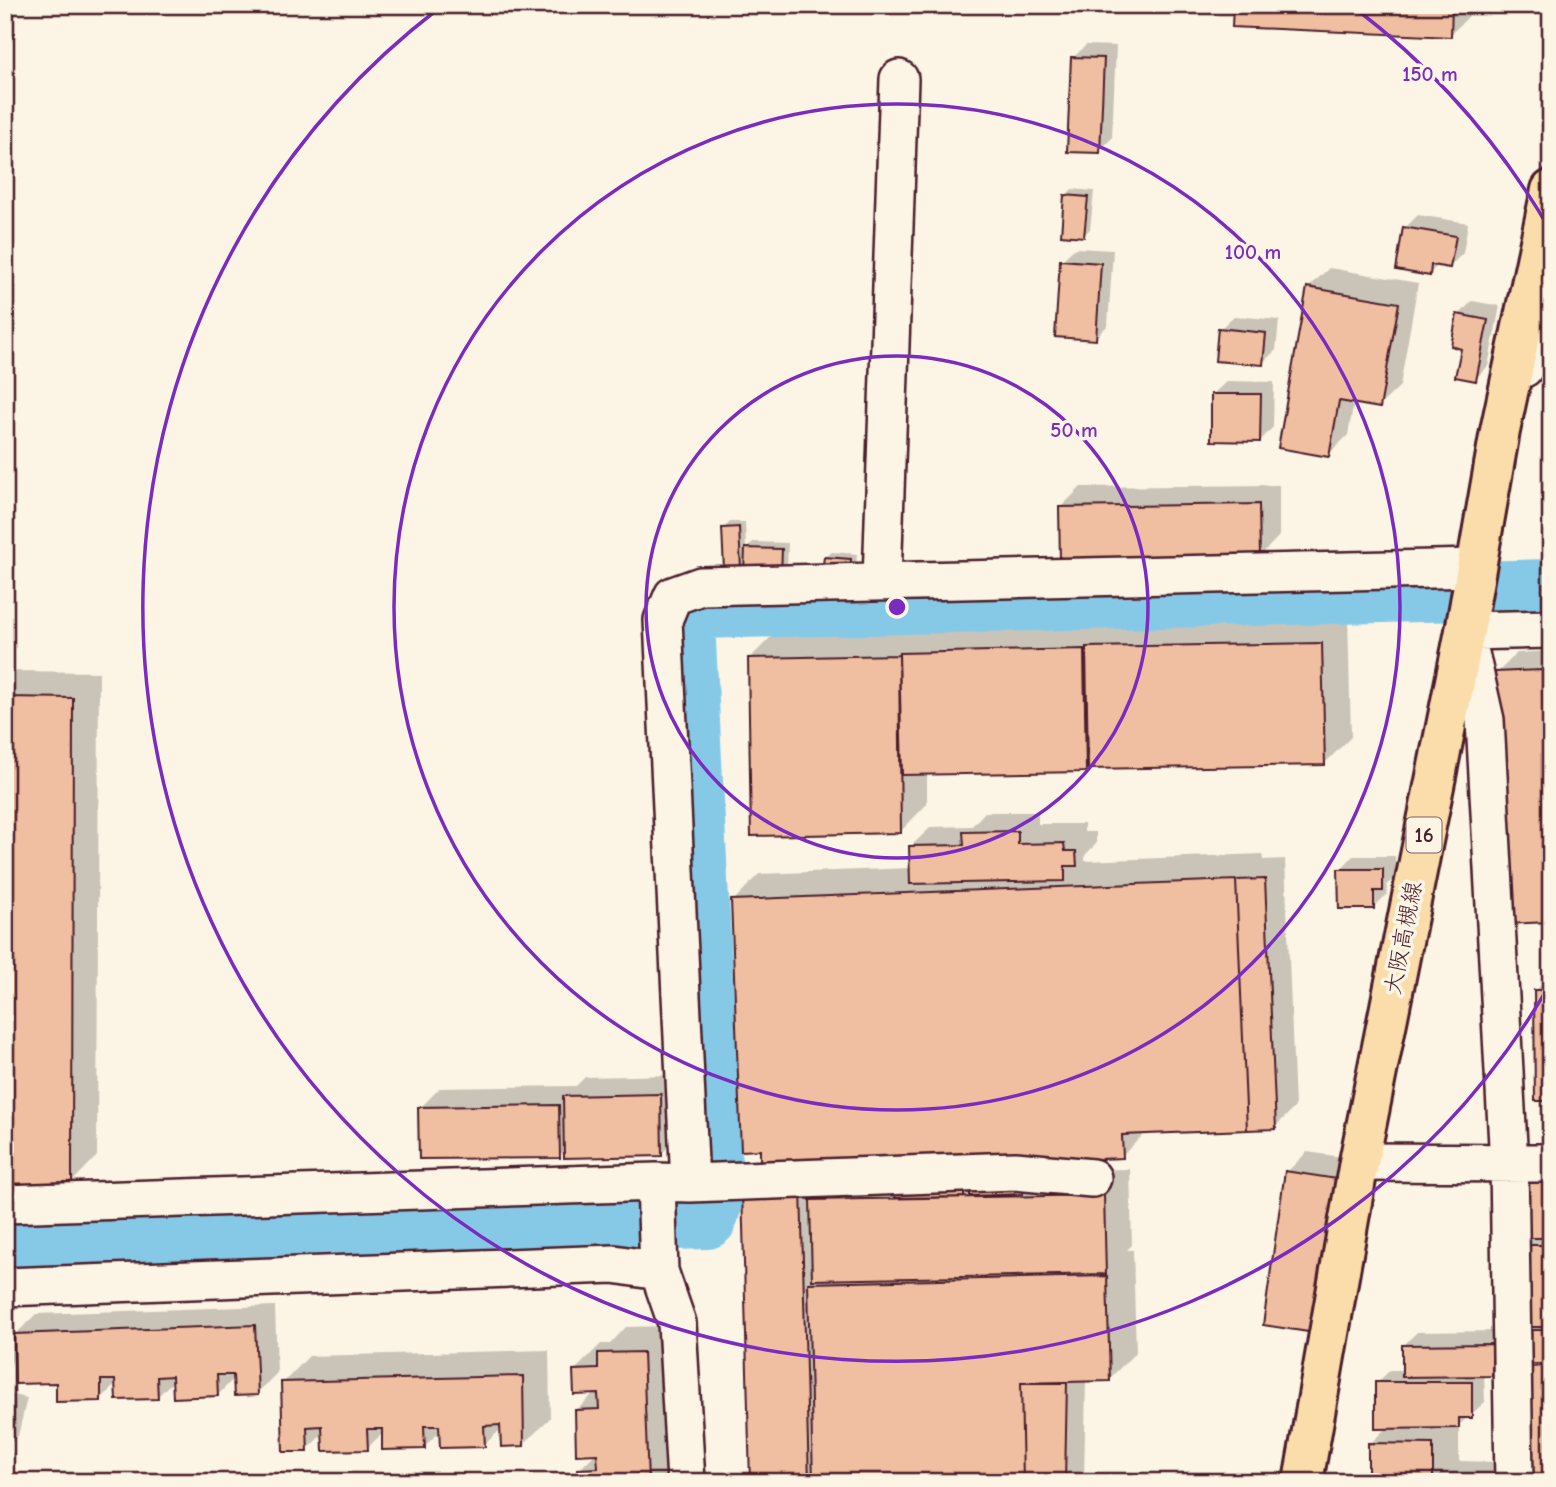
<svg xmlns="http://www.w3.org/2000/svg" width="1556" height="1487" viewBox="0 0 1556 1487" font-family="'Comic Neue','Klee One',sans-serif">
  <rect width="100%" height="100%" fill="#fcf5e5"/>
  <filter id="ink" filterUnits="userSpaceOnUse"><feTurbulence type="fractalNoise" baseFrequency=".0143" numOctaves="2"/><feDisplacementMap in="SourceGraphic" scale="14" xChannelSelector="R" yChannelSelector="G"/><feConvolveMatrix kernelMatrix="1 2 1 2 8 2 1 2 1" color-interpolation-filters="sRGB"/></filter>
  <g filter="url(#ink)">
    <!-- shadow -->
    <path fill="#0003" d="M1234,5H1477V8L1450,35Z
      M1086,45L1116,46L1112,138L1099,151L1073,58Z
      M1072,189L1094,191L1090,229L1084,235L1066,195Z
      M1418,215L1468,223L1463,253L1450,266L1439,264L1429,274L1405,228Z
      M1075,248L1113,250L1108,325L1095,338L1061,261Z
      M1329,268L1418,283L1400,386L1379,406L1354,402L1348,435L1328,455L1308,288Z
      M1472,301L1500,306L1488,366L1475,379L1463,347L1459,315Z
      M1234,316L1279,320L1276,350L1262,363L1220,329Z
      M1227,381L1274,382L1273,427L1260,441L1213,394Z
      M1279,485V536L1259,557L1060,508L1081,487Z
      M730,522H745L746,549L753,542L788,543L787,567L746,562L740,568L724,528Z
      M832,552L857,554L856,566L825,558Z
      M1348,617L1351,737L1324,764L927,773V804L901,831L749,659L776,632L1109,623V626L1114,621Z
      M1551,651V920L1497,673L1517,653Z
      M7,671L99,672L97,1156L71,1183L5,1182Z
      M985,812H1038V824H1084V832H1096V844L1085,855V861L1262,854L1263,860L1285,859L1295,1107L1275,1127L1146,1132L1122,1156L839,1175L1130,1169L1132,1245L1127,1250H1133L1136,1352L1109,1379L1086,1380L1084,1482H751L762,1171L733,901L759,874L911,868L910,847L931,827L972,826Z
      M1353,856H1395L1396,876L1387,885V894L1374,907L1340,870Z
      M1551,976V1099L1535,991Z
      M680,1075L681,1134L661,1154L566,1149L559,1156L420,1108L440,1088L576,1086L585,1077Z
      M1307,1152L1356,1159L1334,1311L1287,1172Z
      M1551,1157V1482L1527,1367L1532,1362L1526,1331L1532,1325L1523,1245L1532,1236Z
      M275,1306L277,1373L257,1393L235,1377L218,1395L174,1380L157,1397L117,1383L101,1399L58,1381L15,1335L36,1314Z
      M669,1326L675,1482H579V1470L596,1453L576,1411L595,1392L574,1371L601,1344H610L626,1327Z
      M1504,1331L1505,1361L1491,1374L1484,1375L1485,1402L1459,1425V1461L1497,1462V1482H1369L1370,1444L1387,1427L1377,1383L1390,1370H1404L1403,1346L1417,1332Z
      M5,1348L15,1350L5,1387Z
      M549,1350L550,1418L524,1444L502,1428L484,1445L441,1430L424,1447L384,1432L367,1448L324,1432L307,1450L283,1383L309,1356Z
      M5,1393L27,1398L18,1436L5,1449Z
      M5,1451L15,1453L7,1482H5Z"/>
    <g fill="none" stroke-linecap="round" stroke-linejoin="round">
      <!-- river -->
      <path stroke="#86c9e7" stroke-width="60" d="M5,1240L707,1219L714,1198L685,622L697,609L1551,589"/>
    </g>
    <!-- building -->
    <path fill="#f0bea1" stroke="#4a1f2b" stroke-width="2" d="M1233,5H1452L1451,37L1232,27Z
      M1071,57L1104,58L1100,153L1067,152Z
      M1064,195L1088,197L1084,237L1061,235Z
      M1403,227L1456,236L1450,268L1431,265L1430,276L1396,270Z
      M1060,260L1101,263L1096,340L1055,337Z
      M1307,287L1399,303L1380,408L1339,401L1329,457L1278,448Z
      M1457,314L1488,320L1476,381L1455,377L1461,349L1451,346Z
      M1218,328L1266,333L1263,365L1215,361Z
      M1211,394H1261L1260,442L1211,441Z
      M1259,504L1260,558L1060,561L1059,507Z
      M739,527L741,569L724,570L722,528Z
      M745,548L782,549L781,575L744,573Z
      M824,557L851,559L850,574L822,571Z
      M1322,643L1325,765L1088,769L1086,647Z
      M1084,649L1086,772L902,775L899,653Z
      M899,655L901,833L751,836L748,658Z
      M1542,670L1551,922L1506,924L1495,672Z
      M5,697L73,698L72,1184H5Z
      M1018,831V844L1064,843L1065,851H1076L1077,866H1065V881L910,884L909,846L964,845L963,832Z
      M1338,869H1383V891H1374V909H1339Z
      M1265,879L1276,1129L1247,1130L1236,880Z
      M1236,880L1247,1130L1122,1135L1123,1158L760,1173V1150L741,1151L731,900Z
      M1534,990H1551V1101H1535Z
      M661,1094L662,1156L564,1158L563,1096Z
      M559,1105L560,1158L419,1159L418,1107Z
      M1518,1169L1551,1170V1238H1518Z
      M1285,1171L1337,1179L1315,1333L1263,1325Z
      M1023,1180V1194L970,1196V1182Z
      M964,1181V1197L895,1198V1182Z
      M801,1188L809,1482H750L742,1189Z
      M1104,1195L1106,1274L812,1280L810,1200Z
      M1521,1245H1551V1327H1522Z
      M1107,1276L1110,1381L1021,1383L1023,1482H813L808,1283Z
      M255,1325L258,1395L234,1396L233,1375H217L218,1396L173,1398L172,1376L157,1377L158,1399L116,1400L115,1380H101V1401L56,1402V1383L15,1384L14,1334Z
      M1524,1330H1551V1364H1524Z
      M1492,1344V1376L1402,1377V1345Z
      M643,1352L648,1482H577V1469L598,1468L597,1454L576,1455L575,1410L599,1409L598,1394L574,1395L573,1370L598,1369V1353Z
      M1551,1366V1482H1526L1525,1367Z
      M523,1376L524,1446L501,1447L500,1425L484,1426L485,1447L440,1448L439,1426H424L425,1449L382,1450V1429H367L368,1450L323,1451L322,1426L307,1427L308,1452H283L281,1382Z
      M1067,1382L1065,1482H1023L1021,1383Z
      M1375,1382H1472V1418H1459V1428L1375,1429Z
      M1368,1443L1433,1444V1482H1368Z"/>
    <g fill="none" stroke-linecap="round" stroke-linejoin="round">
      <defs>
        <path id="minor" d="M1524,368L1551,301
          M882,581L899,79
          M1359,1162L1551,1163
          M690,1183L1015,1171L1092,1178
          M5,1204L656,1182
          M5,1287L614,1264L659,1271
          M686,1482L677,1323L659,1271L656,1182L690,1183L663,620L673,596L701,586L1475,568
          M1514,1482L1509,1164L1485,720L1465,631L1551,629"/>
        <path id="major" d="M1303,1482L1359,1162L1465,631L1500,431L1551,190"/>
      </defs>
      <!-- minor casing -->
      <use href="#minor" stroke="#4a1f2b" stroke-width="42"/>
      <!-- major casing -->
      <use href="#major" stroke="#4a1f2b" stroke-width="44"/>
      <!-- minor -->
      <use href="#minor" stroke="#fcf5e5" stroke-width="37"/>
      <!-- major -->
      <use href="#major" stroke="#faddab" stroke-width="38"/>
    </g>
  </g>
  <!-- distance rings -->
  <g fill="none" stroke="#7b2cbf" stroke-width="3.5">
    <circle cx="897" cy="607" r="251"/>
    <circle cx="897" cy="607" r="503"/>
    <path d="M1550 984A754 754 0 1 1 438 9M1356 9A754 754 0 0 1 1550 230"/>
  </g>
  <g text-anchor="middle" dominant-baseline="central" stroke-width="7" stroke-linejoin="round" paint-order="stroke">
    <!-- shield labels -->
    <rect fill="#fcf5e5" stroke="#7f5f63" stroke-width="2" x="1406.5" y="817.5" width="35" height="35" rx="5"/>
    <g font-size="21" font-weight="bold" fill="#4a1f2b">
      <text x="1424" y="835">16</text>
    </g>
    <!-- street labels -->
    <g font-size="23" fill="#4a1f2b" stroke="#fcf5e5">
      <text transform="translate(1403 938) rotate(-79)">大阪高槻線</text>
    </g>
  </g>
  <circle cx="897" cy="607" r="10" fill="#7b2cbf" stroke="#fcf5e5" stroke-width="3.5"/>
  <g font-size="21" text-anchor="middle" font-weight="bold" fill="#7b2cbf" stroke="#fcf5e5" stroke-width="7" stroke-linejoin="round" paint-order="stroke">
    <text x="1430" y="81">150 m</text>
    <text x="1253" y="259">100 m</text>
    <text x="1074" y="437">50 m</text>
  </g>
  <!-- margin -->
  <rect width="1556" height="1487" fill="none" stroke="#fcf5e5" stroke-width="28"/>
  <rect x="14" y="14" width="1528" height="1459" fill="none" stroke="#4a1f2b" stroke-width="2.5" filter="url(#ink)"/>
</svg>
